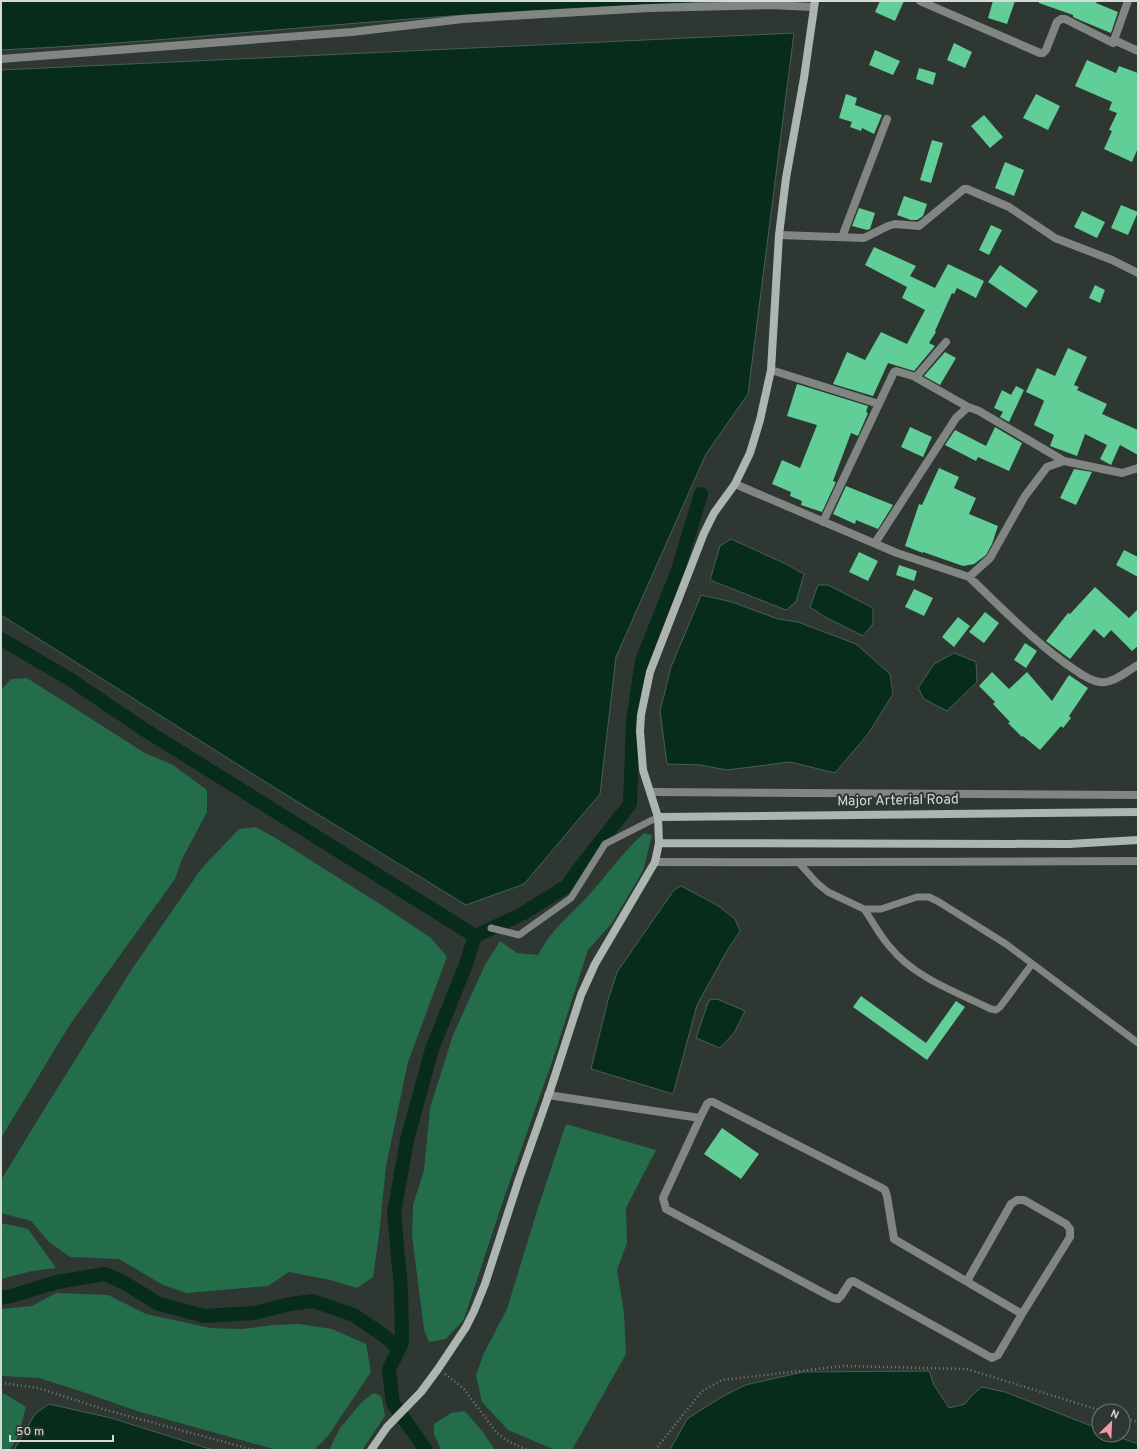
<svg xmlns="http://www.w3.org/2000/svg" width="1139" height="1451" viewBox="0 0 1139 1451" font-family="Overpass,sans-serif">
  <rect width="100%" height="100%" fill="#2e3732"/>
  <!-- green -->
  <path fill="#236d4a" d="M27,678L145,753L173,765L207,790V812L182,859L175,879L69,1026L1,1138V690L11,679Z
    M255,827L274,837L383,906L431,938L447,957L408,1062L386,1166L379,1235L373,1277L357,1288L330,1280L289,1272L268,1286L187,1293L163,1285L119,1259L70,1257L49,1242L31,1221L1,1213V1180L45,1108L132,969L201,869L239,829Z
    M644,833L652,835L643,871L612,923L588,950L554,1056L503,1201L464,1319L446,1339L429,1342L424,1330L412,1235L413,1205L424,1170L430,1108L453,1035L485,965L500,941L517,953L538,955C549,932 570,915 587,897C607,875 623,852 644,833Z
    M566,1124L656,1150L626,1208L627,1243L617,1270L624,1313L626,1354L572,1450H555L508,1430L482,1402L476,1375L484,1353L507,1309L537,1211Z
    M1,1223L28,1229L56,1268L32,1271L1,1279Z
    M56,1293L108,1295L146,1314L210,1328L242,1329L273,1325L299,1324L332,1329L366,1344L371,1372L328,1436L314,1450H277L137,1411L83,1392L39,1378L1,1376V1309L32,1306Z
    M1,1393L5,1394L26,1407L18,1437L9,1450H1Z
    M373,1393L381,1396L385,1416L362,1450H329L340,1428L361,1403Z
    M465,1411L482,1431L495,1450H441L434,1434V1424L451,1413Z"/>
  <!-- water -->
  <path fill="#082c1c" stroke="#466054" d="M1,1H732C620,6 509,11 397,20C265,30 133,44 1,50Z
    M794,33L748,394L706,454L616,657L600,794L524,884L466,905L275,788L1,615V70Z
    M731,539L786,564L804,574L796,602L786,610L710,580L720,546Z
    M818,585H828L873,608V624L863,636L825,617L810,607Z
    M701,595L732,602L778,619L798,622L856,644L890,674L893,694L868,734L835,773L790,762L727,770L700,765L667,764L660,711L671,667Z
    M954,653L976,662L977,682L947,711L924,699L918,688L934,664Z
    M681,886L717,905L735,919L740,931L728,949L697,1005L673,1094L591,1069L608,1000L617,972L674,890Z
    M717,999L745,1011L734,1033L720,1048L696,1038L709,1000Z
    M929,1371L934,1385L949,1408L965,1404L973,1394L982,1387L1005,1392L1099,1429V1435H1113L1138,1444V1450H670L687,1419L720,1398L745,1385L803,1372Z
    M49,1404L111,1418L213,1450H14L35,1414Z"/>
  <g fill="none" stroke-linecap="round" stroke-linejoin="round">
    <!-- canal -->
    <path stroke="#082c1c" stroke-width="14" d="M1,639L68,678L145,730L475,936L465,967L432,1049L407,1140L394,1213L401,1289L402,1343L389,1369L393,1403L426,1450
      M475,936L522,914L567,886L582,865L630,804L633,721L642,661L678,570L701,494
      M1,1298L15,1295L57,1282L105,1274L123,1282L159,1304L204,1316L254,1313L290,1304L313,1301L354,1315L383,1335L399,1349"/>
  </g>
  <!-- building -->
  <path fill="#61cd97" d="M880,1H904L895,21L875,12Z
    M993,1H1015L1007,24L988,18Z
    M1039,1H1097L1096,3L1118,12L1111,33L1082,21L1073,17V15L1039,3Z
    M954,43L972,52L965,68L947,60Z
    M875,50L900,61L893,75L869,65Z
    M1087,60L1116,73L1119,66L1138,73V148L1132,162L1104,149L1112,131L1109,130L1117,113L1109,110L1112,102L1075,86Z
    M919,68L936,73L933,85L916,79Z
    M846,94L857,98L855,105L882,115L874,134L862,128L861,131L850,127L852,122L839,118Z
    M1036,94L1060,106L1048,130L1023,118Z
    M984,115L1003,137L990,148L971,126Z
    M932,140L943,143L931,183L920,180Z
    M1005,162L1024,170L1014,196L995,188Z
    M904,196L927,204L923,216L917,220H911L897,215Z
    M1121,205L1138,212L1128,235L1111,228Z
    M859,208L875,213L870,229L867,230L852,226Z
    M1082,211L1105,222L1097,238L1074,227Z
    M991,225L1002,230L989,255L979,250Z
    M874,247L916,266L910,276L935,288L948,264L984,281L976,298L957,288L954,294L952,293L935,331L936,332L929,343L935,346L914,371L888,363L873,396L833,384L847,352L865,360L881,332L907,344L925,310L902,298L907,287L865,265Z
    M1000,265L1038,291L1026,308L988,282Z
    M1095,285L1105,290L1100,303L1089,298Z
    M1068,348L1087,357L1074,385L1079,387L1077,390L1107,404L1102,414L1138,430V455L1120,445L1111,465L1100,459L1107,445L1085,434L1077,456L1050,446L1054,435L1034,425L1044,401L1043,400L1026,392L1037,368L1055,376Z
    M945,352L956,358L940,385L924,376Z
    M797,384L868,406L866,412L868,413L858,436L851,433L833,481L836,482L822,512L801,505L802,501L790,496L791,492L772,484L782,460L800,468L817,425L787,416Z
    M1016,386L1024,390L1009,422L1000,417L1003,412L994,408L1002,390L1011,395Z
    M910,427L932,437L923,457L901,447Z
    M995,427L1022,443L1009,471L978,457L976,461L945,445L955,430L986,446Z
    M939,468L959,477L954,488L976,498L969,514L998,526L992,544L986,555L974,564L963,566L923,552V553L905,546L919,504L922,505Z
    M1074,469L1092,472L1076,505L1060,498Z
    M846,486L893,505L878,529L856,520L855,524L833,514Z
    M1124,550L1138,557V577L1116,565Z
    M859,552L878,561L868,581L849,572Z
    M899,565L917,571L914,581L896,575Z
    M1095,587L1129,618L1138,609V646L1132,651L1111,630L1104,638L1094,629L1070,659L1046,641L1068,613L1070,614Z
    M914,589L933,598L924,616L905,607Z
    M985,612L999,623L984,643L969,632Z
    M958,617L970,626L954,647L942,637Z
    M1025,643L1037,651L1026,668L1014,660Z
    M992,672L1009,689L1027,672L1052,701L1069,675L1088,688L1069,716L1071,718L1063,728L1061,726L1040,750L1023,736L1022,737L1008,723L1010,722L993,704L995,702L979,686Z
    M861,996L926,1043L956,1001L965,1007L927,1060L853,1007Z
    M722,1128L759,1154L741,1179L704,1154Z"/>
  <g fill="none" stroke-linecap="round" stroke-linejoin="round">
    <!-- path -->
    <path stroke="#777e7a" stroke-width="2.5" stroke-dasharray="1 3" stroke-linecap="butt" d="M445,1374L464,1389L497,1433L508,1441L527,1450
      M1,1383L38,1388L106,1410L254,1450
      M1123,1418L1138,1422
      M655,1450L702,1391L722,1380L844,1366L967,1369L1102,1411"/>
    <!-- lane -->
    <path stroke="#818683" stroke-width="7" d="M799,863L817,883L828,892L864,909H881L917,897H929L939,902L1006,944L1138,1043
      M864,909C873,922 880,936 890,947C915,978 956,992 991,1009L996,1010L1000,1007L1032,964
      M491,928L519,935L571,898L605,844L658,817"/>
    <!-- street -->
    <path stroke="#818683" stroke-width="8" d="M920,1L1040,53H1043L1046,50L1057,22L1061,19H1065L1113,43L1128,1
      M1114,40L1138,51
      M1,59L352,32L463,19L527,15L650,8L769,5L813,7
      M779,235L864,238L888,226L895,224L919,226L964,189H967L1009,207L1055,238L1112,260L1138,273
      M842,237L887,119
      M771,370L879,404
      M915,377L968,407
      M735,484L897,553L969,577L990,558L1025,496L1047,467L1064,461L1122,473L1138,468
      M823,522L894,372L896,371L916,377L946,342
      M875,543L956,418L968,407L979,411L1064,461
      M969,577C1003,609 1036,644 1075,670C1082,675 1091,681 1100,682C1113,684 1127,671 1138,665
      M651,792L1138,795
      M655,862C816,863 977,861 1138,861
      M548,1095L700,1118L663,1198L666,1209L833,1298L838,1299L841,1296L850,1282L853,1281L992,1358L998,1355L1022,1314L894,1239L887,1196L885,1190L880,1187L713,1102H710L707,1104L700,1118
      M967,1281L1011,1204L1017,1200H1024L1066,1224L1070,1229V1237L1022,1314"/>
    <!-- secondary -->
    <path stroke="#adb5b0" stroke-width="8" d="M658,817L1138,812
      M659,843L1069,844L1138,840
      M371,1450L387,1427L421,1392L438,1369L466,1327L474,1311L485,1284L519,1179L550,1091L581,995L595,964L655,862L659,843L658,817L643,770L640,731L641,715L650,672L704,533L714,513L735,484L750,453L760,420L771,370L779,235L786,178L804,78L815,1"/>
  </g>
  <g text-anchor="middle" dominant-baseline="central" stroke-width="4" stroke-linejoin="round" paint-order="stroke">
    <!-- street labels -->
    <g font-size="14" fill="#d5dbd7" stroke="#2e3732">
      <text transform="translate(898 801) rotate(-1)">Major Arterial Road</text>
    </g>
  </g>
  <!-- border -->
  <rect width="1139" height="1451" fill="none" stroke="#d5dbd7" stroke-width="4"/>
  <!-- north arrow -->
  <g transform="translate(1111 1423) rotate(24)"><circle r="19" fill="#2e3732" stroke="#717974"/>
  <path d="M0-3L7 15L0 10L-7 15Z" fill="#f39aa8"/>
  <text y="-6" font-size="11" font-weight="bold" text-anchor="middle" fill="#d5dbd7">N</text>
  </g>
  <!-- scale -->
  <path d="M10 1435v6h103v-6" fill="none" stroke="#d5dbd7" stroke-width="2"/>
  <text x="16" y="1435" font-size="12" fill="#d5dbd7" stroke="#2e3732" stroke-width="3" paint-order="stroke">50 m</text>
</svg>
